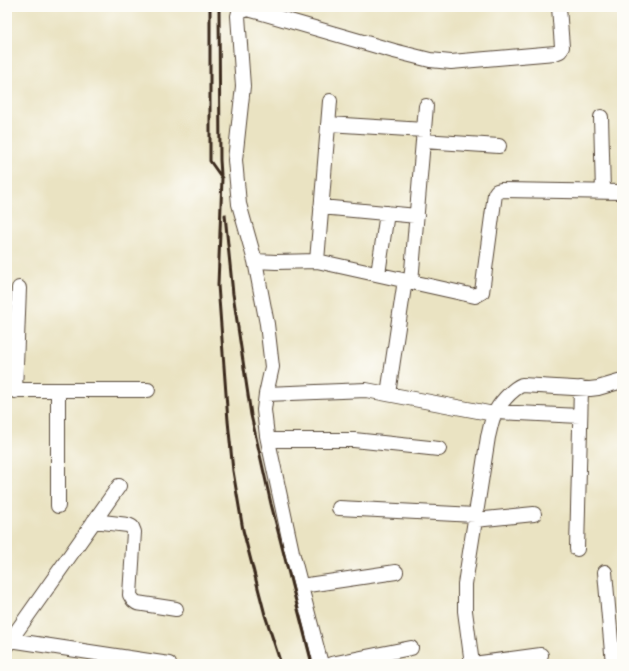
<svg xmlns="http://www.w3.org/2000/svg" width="629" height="671" viewBox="0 0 629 671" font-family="Dekko,sans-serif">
  <rect width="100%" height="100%" fill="#fdfcf7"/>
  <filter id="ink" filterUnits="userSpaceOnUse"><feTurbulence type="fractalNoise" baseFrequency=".025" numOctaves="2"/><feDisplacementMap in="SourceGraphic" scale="8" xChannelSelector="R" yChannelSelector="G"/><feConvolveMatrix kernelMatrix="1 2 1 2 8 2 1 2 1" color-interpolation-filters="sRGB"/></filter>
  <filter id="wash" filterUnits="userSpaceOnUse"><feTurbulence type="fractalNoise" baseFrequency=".012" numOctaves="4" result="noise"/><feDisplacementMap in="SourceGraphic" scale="16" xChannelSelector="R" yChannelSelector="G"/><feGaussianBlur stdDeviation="0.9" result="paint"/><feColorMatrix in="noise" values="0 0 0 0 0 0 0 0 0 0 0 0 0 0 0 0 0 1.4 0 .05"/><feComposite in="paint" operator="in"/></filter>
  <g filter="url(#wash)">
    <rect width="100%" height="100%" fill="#eae3c2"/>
  </g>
  <g filter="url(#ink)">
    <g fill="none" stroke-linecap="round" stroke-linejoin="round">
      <defs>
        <path id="minor" d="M601,117L603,192
          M328,124L424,130
          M423,141L499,146
          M321,207L417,216
          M255,261L276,262L317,261L330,101
          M317,261L475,296L482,292L495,194L497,191L501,190L622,192
          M378,274L387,213
          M411,282L426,106
          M7,390H148
          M15,391L19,288
          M266,394L366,390L494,414
          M388,394L405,280
          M496,412L580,416
          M268,440H354L439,449
          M58,506V390
          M339,508L475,515
          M475,520L534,514
          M94,521L128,525L132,527L134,532L130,595L133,600L137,603L176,609
          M577,549L581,388
          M605,572L613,664
          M301,586L396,572
          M10,640L169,664
          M7,645L119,486
          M321,664L292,552L267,436L264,410L266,394L272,367L267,324L255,261L239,204L235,160L243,86L238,16L239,12L248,9L394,51L430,60L451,62L555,53L560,51L562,47L559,7
          M331,664L411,648
          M472,664L465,611V584L488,437C490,430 491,422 494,415C498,405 512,389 522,385L590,389L598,388L622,381
          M473,664L541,655"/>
      </defs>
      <!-- minor casing -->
      <use href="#minor" stroke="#554637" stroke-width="16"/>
      <!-- minor -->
      <use href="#minor" stroke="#fff" stroke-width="14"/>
      <!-- rail -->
      <path stroke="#3b2a1e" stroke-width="3" d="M210,7V161L222,178L218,285L228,421L233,471L243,530L265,615L281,664
        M219,7L220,160L221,175
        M225,215L233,294L251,415L271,504L312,664"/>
    </g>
  </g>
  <!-- margin -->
  <rect width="629" height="671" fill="none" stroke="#fdfcf7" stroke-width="24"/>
</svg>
